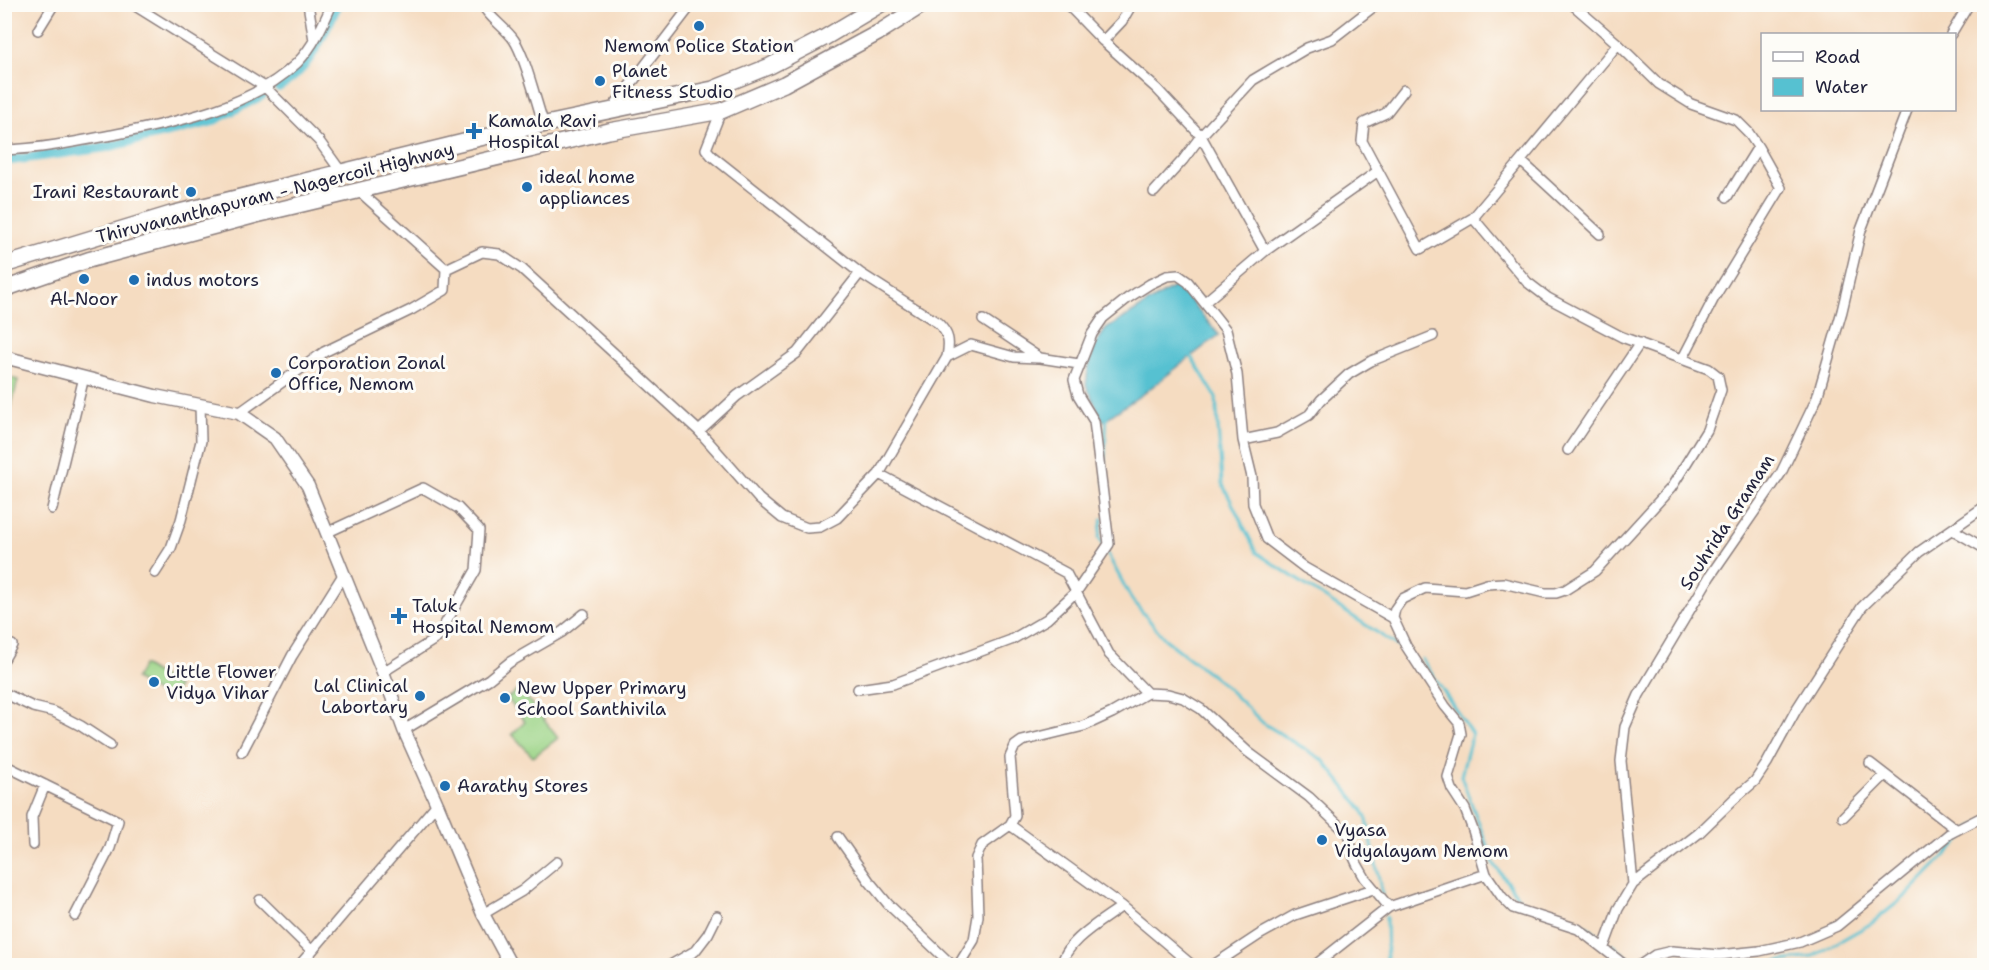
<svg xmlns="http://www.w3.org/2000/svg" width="1989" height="970" viewBox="0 0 1989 970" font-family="'Shantell Sans',sans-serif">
  <rect width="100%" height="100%" fill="#fdfcf7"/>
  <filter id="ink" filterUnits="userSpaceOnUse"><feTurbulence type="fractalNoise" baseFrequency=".0167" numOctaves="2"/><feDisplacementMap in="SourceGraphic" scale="12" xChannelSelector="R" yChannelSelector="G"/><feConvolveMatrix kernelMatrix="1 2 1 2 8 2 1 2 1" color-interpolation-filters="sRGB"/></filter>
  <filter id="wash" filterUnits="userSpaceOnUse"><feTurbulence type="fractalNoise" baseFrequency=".008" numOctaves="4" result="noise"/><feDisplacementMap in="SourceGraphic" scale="24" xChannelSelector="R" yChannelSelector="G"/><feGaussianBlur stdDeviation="1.35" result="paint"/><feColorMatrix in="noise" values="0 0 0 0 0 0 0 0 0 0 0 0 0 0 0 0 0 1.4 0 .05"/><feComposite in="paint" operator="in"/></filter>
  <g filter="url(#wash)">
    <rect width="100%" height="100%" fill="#f5dcc1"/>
    <!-- green -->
    <path fill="#9cd487" stroke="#5f7b61" stroke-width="1.5" d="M5,376L18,380L5,431L4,376Z
      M143,665L178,687L169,700L135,679Z
      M520,689L558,738L533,757L512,734L525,722L507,698Z"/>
    <!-- water -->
    <path fill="#56c1d1" stroke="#3c7286" stroke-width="1.5" d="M1177,285L1219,335L1144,393L1103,421L1086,385L1088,370L1095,345L1106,329Z"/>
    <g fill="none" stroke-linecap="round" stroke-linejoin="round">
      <!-- stream -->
      <path stroke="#56c1d1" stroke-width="3" d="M1189,353L1216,397L1222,483L1257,553L1399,647
        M1106,485L1105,449L1107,414
        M1102,519L1099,538L1104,547
        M1107,553L1132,600L1165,639L1223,684L1263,723L1323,760L1362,809L1367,820L1382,894
        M1422,659L1472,734L1461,776L1494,864L1523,904L1584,925L1599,935
        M1386,917L1387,966
        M1613,945L1633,962
        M1662,966L1669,961L1710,966
        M1744,966L1812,957L1872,923L1907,895L1973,827L1984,822"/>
      <!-- canal -->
      <path stroke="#56c1d1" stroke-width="10" d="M278,87C310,70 322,36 338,4
        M4,161L107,147L210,122L262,95"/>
    </g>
  </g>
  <g filter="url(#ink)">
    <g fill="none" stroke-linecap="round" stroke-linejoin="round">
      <defs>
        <path id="minor" d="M132,4L265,87L319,141L342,173
          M308,4L314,40
          M482,4C489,18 505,27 514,40C526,58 536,102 544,125
          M1067,4L1103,41L1157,89L1201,136L1265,251L1205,302
          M1572,4L1618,44L1659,84L1691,104L1736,120L1748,132L1758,147L1781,188L1714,298L1683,358
          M38,30L54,4
          M1951,34L1969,4
          M1103,41L1122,21L1132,4
          M1404,90L1386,113L1364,123L1362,141L1420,249L1473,218L1618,44
          M611,110L692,4
          M4,150C42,149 80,141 117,134C178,122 251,107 297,63C313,47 323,25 332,4
          M1521,161L1600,234
          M1154,192L1183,160L1201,136L1253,80L1307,48L1332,39L1377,4
          M1727,197L1758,147
          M1473,218L1527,282L1548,298L1622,337L1709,369L1718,376L1721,390L1707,430L1671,488L1595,571L1565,590L1556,593H1545L1503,583L1487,584L1465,591L1425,588L1402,599L1395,609L1393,618L1406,646L1445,706L1459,723L1461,734L1448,777L1452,789L1465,809L1473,830L1486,874
          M1265,251L1378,171
          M446,269L482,252L499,254L522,269L699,431L759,499L782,518L807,528L820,527L837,518L879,474L947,357C950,341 949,334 938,323L860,273L712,156L706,149L721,111
          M983,320L1040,358L1079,364
          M947,357L971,345L1014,357L1038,358
          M239,413L324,352L411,310L445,290L446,269L359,191
          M699,431L737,396L797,353L860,273
          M1243,440L1277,433L1309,415L1321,400L1349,374L1371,361L1433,336
          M1568,450L1640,343
          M879,474L1066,573L1109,654L1147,693L1168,694L1183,698L1201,709L1248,752L1309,797L1349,835L1352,853L1357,864L1365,878L1389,907
          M52,509L84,377
          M1953,530L1984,548
          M326,533L423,488L458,508L479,530L476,570L437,638L383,672
          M155,573L171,548L181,520L201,441L200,405
          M4,659L12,645
          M858,689L893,684L1011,640L1047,619L1077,591L1109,544L1094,421L1078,395L1074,380L1092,334L1103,318L1128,298L1150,284L1167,276L1178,275L1188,282L1226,330L1237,374L1243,440L1252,477L1253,504L1267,539L1305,568L1393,618
          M4,693L33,707L54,712L81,726L110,745
          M404,730L489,679L510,662L562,632L584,614
          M242,752L292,656L343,575
          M1870,763L1957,830
          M4,765L118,821L110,848L75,916
          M1843,817L1885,775
          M1010,825L1122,906L1193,966
          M838,837L869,881L888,904L953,966
          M33,845L32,817L45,785
          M1633,884L1621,761L1625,727L1639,695L1710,576L1781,473L1817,398L1842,311L1861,230L1907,110
          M260,900L311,950
          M483,914L522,891L557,862
          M1604,947L1618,909L1633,884L1699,833L1734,799L1755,781L1767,763L1796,710L1862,607L1919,552L1984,507
          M299,966L437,804
          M669,966L695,951L708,934L717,916
          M958,966L974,940L978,916L976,858L982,845L1010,825L1015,816L1010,757L1015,746L1022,741L1084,726L1112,713L1147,693
          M1062,966C1064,941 1104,920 1122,906
          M1212,966L1259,935L1295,915L1373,889
          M1314,966L1389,907L1486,874L1502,897L1513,908L1578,929L1626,966
          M1639,966L1655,955L1672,951L1719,955L1759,951L1800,942L1837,926L1949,834L1984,816"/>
        <path id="tertiary" d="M4,357L155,396L239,413L275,438L308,486L383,672L404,730L437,804L483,914L511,966"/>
        <path id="primary" d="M4,265L171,214L484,137L713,89L770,66L824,38L881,4
          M4,289L88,260L256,215L609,131L721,111L784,84L878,33L924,4"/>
      </defs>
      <!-- minor casing -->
      <use href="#minor" stroke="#8c7f7e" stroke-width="12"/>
      <!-- tertiary casing -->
      <use href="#tertiary" stroke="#8c7f7e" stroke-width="15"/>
      <!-- primary casing -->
      <use href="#primary" stroke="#8c7f7e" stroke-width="18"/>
      <!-- minor -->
      <use href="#minor" stroke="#fff" stroke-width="9"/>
      <!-- tertiary -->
      <use href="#tertiary" stroke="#fff" stroke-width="12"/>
      <!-- primary -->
      <use href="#primary" stroke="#fff" stroke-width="15"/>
    </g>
  </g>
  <!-- markers -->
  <g fill="#1f6fb2" stroke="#fdfcf7" stroke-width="2">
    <circle cx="699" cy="26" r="6"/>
    <circle cx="600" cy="81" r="6"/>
    <path d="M471 122h6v6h6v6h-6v6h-6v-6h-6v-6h6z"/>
    <circle cx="527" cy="187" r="6"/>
    <circle cx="191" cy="192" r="6"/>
    <circle cx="84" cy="279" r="6"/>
    <circle cx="134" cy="280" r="6"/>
    <circle cx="276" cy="373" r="6"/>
    <path d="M396 607h6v6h6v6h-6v6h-6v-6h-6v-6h6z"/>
    <circle cx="154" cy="682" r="6"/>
    <circle cx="420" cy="696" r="6"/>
    <circle cx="505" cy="698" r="6"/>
    <circle cx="445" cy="786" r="6"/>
    <circle cx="1322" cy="840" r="6"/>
  </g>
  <g text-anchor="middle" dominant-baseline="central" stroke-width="6" stroke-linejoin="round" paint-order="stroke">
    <!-- poi labels -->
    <g font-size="18" fill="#22223b" stroke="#fdfcf7" text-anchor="start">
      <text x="699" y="46" text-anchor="middle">Nemom Police Station</text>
      <text x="612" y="71">Planet<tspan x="612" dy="21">Fitness Studio</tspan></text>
      <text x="488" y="121">Kamala Ravi<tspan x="488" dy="21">Hospital</tspan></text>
      <text x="539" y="177">ideal home<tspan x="539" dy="21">appliances</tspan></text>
      <text x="179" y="192" text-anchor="end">Irani Restaurant</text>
      <text x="146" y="280">indus motors</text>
      <text x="84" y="299" text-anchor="middle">Al-Noor</text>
      <text x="288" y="363">Corporation Zonal<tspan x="288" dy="21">Office, Nemom</tspan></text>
      <text x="412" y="606">Taluk<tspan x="412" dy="21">Hospital Nemom</tspan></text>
      <text x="166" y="672">Little Flower<tspan x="166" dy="21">Vidya Vihar</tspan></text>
      <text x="408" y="686" text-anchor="end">Lal Clinical<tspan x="408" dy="21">Labortary</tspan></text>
      <text x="517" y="688">New Upper Primary<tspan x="517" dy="21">School Santhivila</tspan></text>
      <text x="457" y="786">Aarathy Stores</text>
      <text x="1334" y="830">Vyasa<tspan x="1334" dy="21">Vidyalayam Nemom</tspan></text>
    </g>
    <!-- street labels -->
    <g font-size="18" fill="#22223b" stroke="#fdfcf7">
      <text transform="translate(275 193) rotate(-14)">Thiruvananthapuram - Nagercoil Highway</text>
      <text transform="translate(1727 522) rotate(-57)">Souhrida Gramam</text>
    </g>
  </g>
  <!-- margin -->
  <rect width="1989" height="970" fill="none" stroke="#fdfcf7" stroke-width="24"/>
  <!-- legend -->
  <rect x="1761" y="33" width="195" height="78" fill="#fdfcf7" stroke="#a5a5ac" stroke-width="1.5"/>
  <rect x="1773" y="52" width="30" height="9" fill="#ffffff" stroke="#a5a5ac" stroke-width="1.5"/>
  <text x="1815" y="63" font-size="18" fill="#22223b">Road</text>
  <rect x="1773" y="78" width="30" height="18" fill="#56c1d1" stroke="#a5a5ac" stroke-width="1.5"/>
  <text x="1815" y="93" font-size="18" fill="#22223b">Water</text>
</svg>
